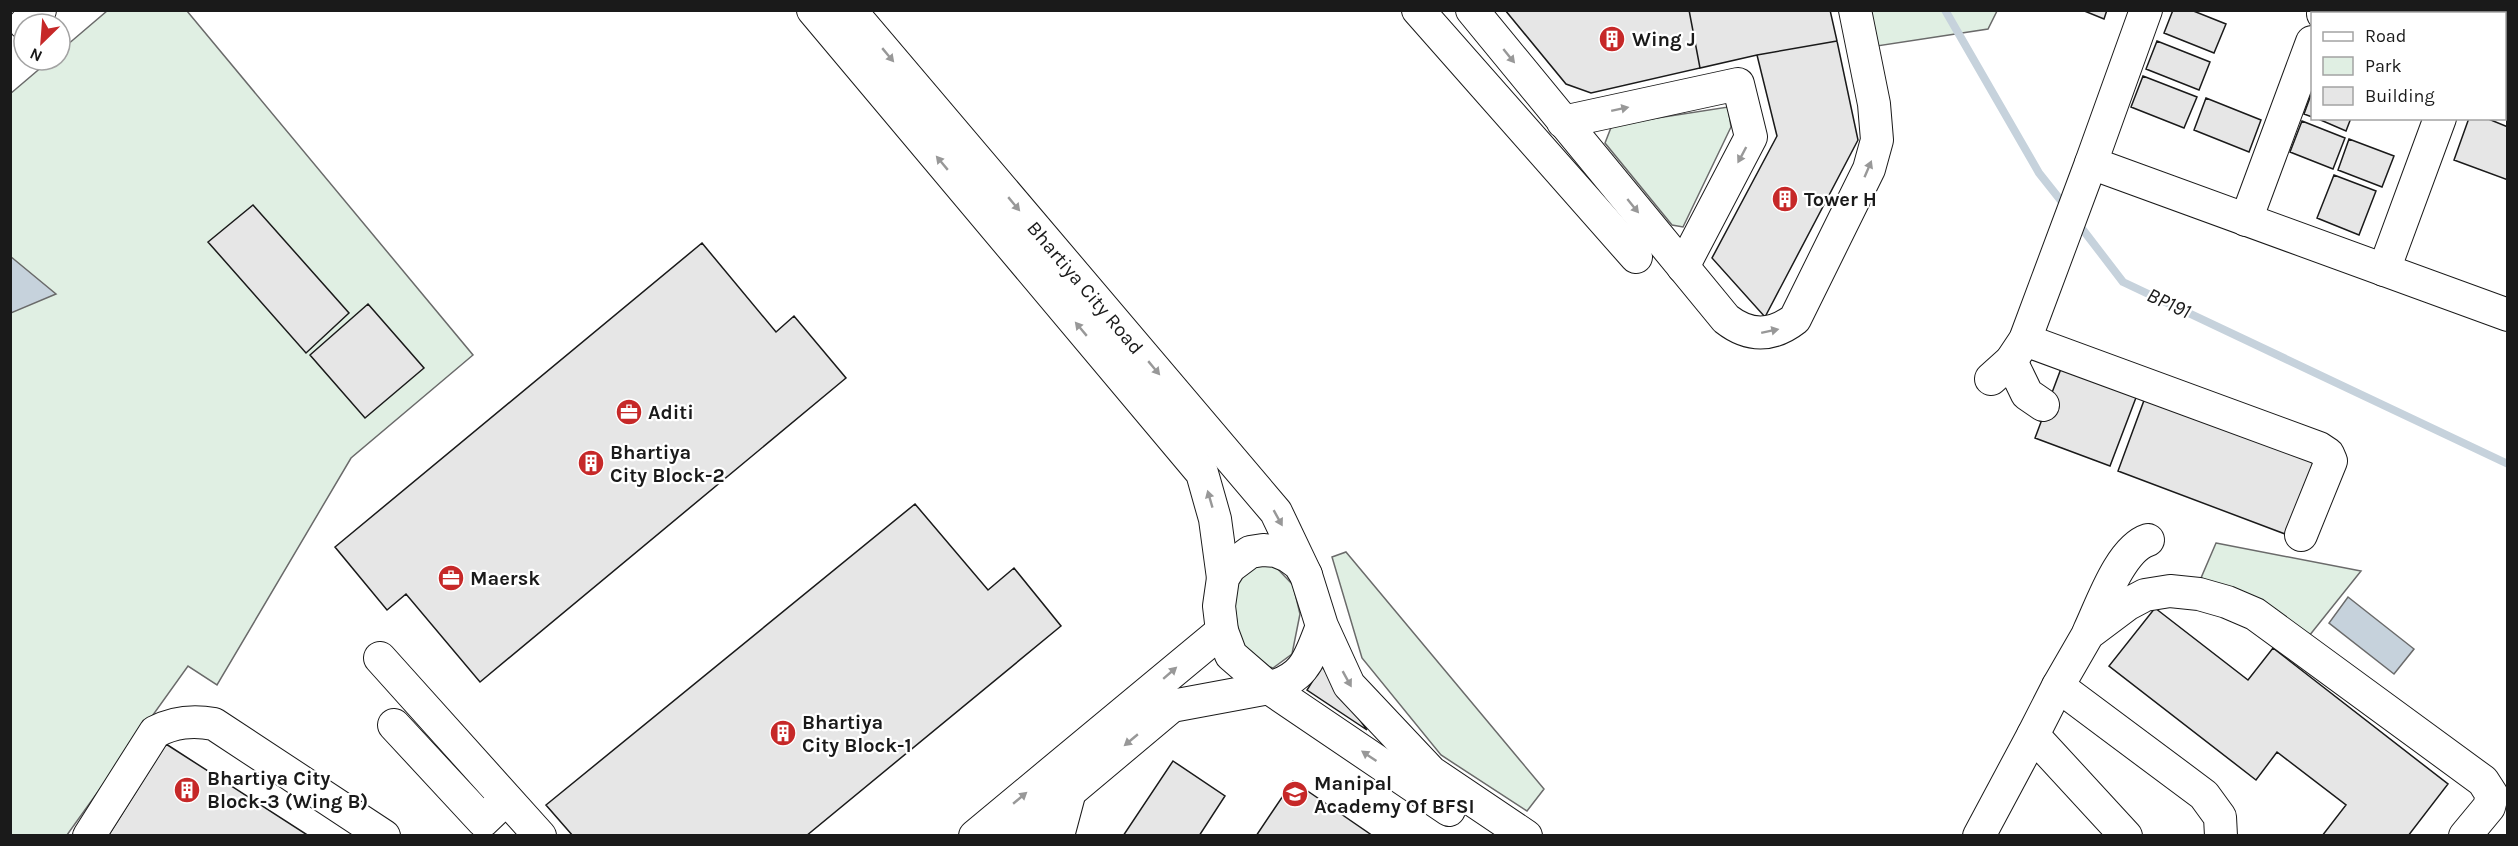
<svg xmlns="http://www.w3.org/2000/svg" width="2518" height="846" viewBox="0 0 2518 846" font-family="Karla,sans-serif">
  <rect width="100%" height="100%" fill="#fff"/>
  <!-- green -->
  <path fill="#e0efe3" stroke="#6a6a6a" stroke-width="1.5" d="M107,11H187L473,355L351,458L217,685L188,666L67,835H11L10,94L50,60H60V51Z
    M1869,11H1997L1988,29L1877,46Z
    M1728,107L1731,127L1683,227L1672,225L1605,143L1612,125Z
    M2216,543L2361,571L2309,636L2201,578Z
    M1346,552L1544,789L1527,811L1441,755L1362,658L1332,557Z
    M1254,559L1271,562L1293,585L1300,614L1292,654L1273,668L1251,661L1240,645L1233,593L1239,574Z"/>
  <!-- water -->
  <path fill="#c6d2dc" stroke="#6a6a6a" stroke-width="1.5" d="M10,256L56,294L11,313Z
    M2348,597L2414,649L2394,674L2329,623Z"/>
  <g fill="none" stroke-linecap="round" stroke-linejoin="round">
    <!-- stream -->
    <path stroke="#c6d2dc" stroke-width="8" d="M1945,10L2039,173L2066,207
      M2077,222L2123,282L2508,464"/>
  </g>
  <!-- building -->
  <path fill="#e6e6e6" stroke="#1a1a1a" stroke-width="1.5" d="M1505,10H1689L1700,68L1591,93L1566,84Z
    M1689,10H1830L1837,41L1757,55L1700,68Z
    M2082,10H2107L2104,19Z
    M2173,10H2191L2226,24L2214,53L2164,33Z
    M2389,10L2388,14H2352L2345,11Z
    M2399,10H2440L2447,13L2397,14Z
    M2506,20H2508V67L2504,65V25Z
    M1837,41L1858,140L1765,317L1712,258L1777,136L1757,55Z
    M2157,41L2210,62L2199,90L2146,69Z
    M2143,76L2197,97L2184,128L2131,107Z
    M2312,92V117L2304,114Z
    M2206,98L2261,120L2249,152L2194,130Z
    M2316,118H2351L2346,131Z
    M2469,118H2486L2508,127V180L2454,160Z
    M2302,121L2345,138L2333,169L2290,152Z
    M2349,139L2394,156L2382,187L2338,170Z
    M2334,175L2376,191L2359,235L2317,218Z
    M253,205L349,313L306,353L208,242Z
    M702,243L776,332L794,316L846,378L480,682L406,594L387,610L335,547Z
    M368,304L424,368L365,418L310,355Z
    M2062,366L2137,395L2110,466L2035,438Z
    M2146,395L2321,461L2293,537L2118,471Z
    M915,504L988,590L1014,568L1061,626L806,836H573L546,805Z
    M2155,608L2248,680L2273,648L2448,784L2408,836H2322L2346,805L2277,752L2256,780L2109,666Z
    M1322,666L1367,730L1307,690Z
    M166,744L309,836H108Z
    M1173,761L1225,796L1199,836H1123Z
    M1293,781L1373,836H1256Z"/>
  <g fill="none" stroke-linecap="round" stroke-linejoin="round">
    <defs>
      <g id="minor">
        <path d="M813,10L1202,473L1215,519L1223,578"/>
        <path id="s1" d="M850,10L1276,512L1306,575"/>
        <path d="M1418,10L1636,257"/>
        <path d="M1472,10L1726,319C1749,337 1772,337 1795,319L1869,169L1877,140L1874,104L1855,10"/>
        <path d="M2146,10L2091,163L2508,315"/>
        <path d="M2323,14L2324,10"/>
        <path d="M2479,14L2480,10"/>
        <path d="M25,24L40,10"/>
        <path d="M1563,122L1738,84L1751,137L1683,267"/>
        <path d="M2246,220L2312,42"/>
        <path d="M2384,270L2440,118"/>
        <path d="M2025,340L2319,448L2328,454L2331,461L2301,535"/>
        <path d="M2011,361L2027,394L2043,405"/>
        <path d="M1991,379L2011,361L2025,340L2091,163"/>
        <path d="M1322,626C1309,659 1306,677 1269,688L1231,655L1222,631L1219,606L1223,578L1230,567L1250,552L1263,550L1276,551L1288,556L1299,564L1306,575L1322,626L1349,685L1431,772L1526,836"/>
        <path d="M2089,631C2101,606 2120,549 2148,540"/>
        <path d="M380,658L540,836"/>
        <path d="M2058,686L2204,795L2220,817L2221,836"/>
        <path d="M394,725L483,821L506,799"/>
        <path d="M2033,735L2058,686L2088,634L2128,604L2145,595L2170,591L2199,594L2227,602L2255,614L2483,781L2492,795L2489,807L2465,836"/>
        <path d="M89,836L155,732C174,722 192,720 214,724L384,836"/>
        <path d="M975,836L1222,631"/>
        <path d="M1017,836L1172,706L1269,688L1449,810"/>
        <path d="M1058,836L1070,791"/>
        <path d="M1979,836L2033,735L2126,836"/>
      </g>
    </defs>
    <!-- minor casing -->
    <use href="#minor" stroke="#1a1a1a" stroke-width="34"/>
    <!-- minor -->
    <use href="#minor" stroke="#fff" stroke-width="32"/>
  </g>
  <!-- one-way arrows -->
  <defs><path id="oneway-solid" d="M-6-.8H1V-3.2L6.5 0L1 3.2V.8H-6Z" transform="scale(1.5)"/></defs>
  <g fill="#989898">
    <use href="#oneway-solid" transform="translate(888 55) rotate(50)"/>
    <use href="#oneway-solid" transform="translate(1509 56) rotate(51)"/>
    <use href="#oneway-solid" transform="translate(1620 109) rotate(-12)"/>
    <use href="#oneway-solid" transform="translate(1742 155) rotate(118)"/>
    <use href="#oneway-solid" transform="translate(942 163) rotate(-130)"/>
    <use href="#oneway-solid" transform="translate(1868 169) rotate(-67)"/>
    <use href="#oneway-solid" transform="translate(1014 204) rotate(50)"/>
    <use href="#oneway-solid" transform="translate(1633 206) rotate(51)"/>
    <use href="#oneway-solid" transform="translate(1081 329) rotate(-130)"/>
    <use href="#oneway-solid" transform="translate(1770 331) rotate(-12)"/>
    <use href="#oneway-solid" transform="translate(1154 368) rotate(50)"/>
    <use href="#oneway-solid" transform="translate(1210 499) rotate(-106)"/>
    <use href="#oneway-solid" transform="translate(1278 518) rotate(61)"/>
    <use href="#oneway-solid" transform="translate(1170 673) rotate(-41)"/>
    <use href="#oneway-solid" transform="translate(1347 679) rotate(61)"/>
    <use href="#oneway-solid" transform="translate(1131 740) rotate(140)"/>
    <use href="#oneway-solid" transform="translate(1369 756) rotate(-146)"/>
    <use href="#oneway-solid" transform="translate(1020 798) rotate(-40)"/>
  </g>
  <!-- icons -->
  <defs>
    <symbol id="building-disc" viewBox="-11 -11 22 22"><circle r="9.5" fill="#c62828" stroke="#fff"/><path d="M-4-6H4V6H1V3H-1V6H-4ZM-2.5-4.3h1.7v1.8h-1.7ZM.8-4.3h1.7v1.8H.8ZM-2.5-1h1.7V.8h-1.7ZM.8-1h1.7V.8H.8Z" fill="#fff"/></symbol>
    <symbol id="office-disc" viewBox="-11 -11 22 22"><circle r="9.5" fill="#c62828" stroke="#fff"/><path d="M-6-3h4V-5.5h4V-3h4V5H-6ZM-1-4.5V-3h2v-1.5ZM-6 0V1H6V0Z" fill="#fff"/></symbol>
    <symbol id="university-disc" viewBox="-11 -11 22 22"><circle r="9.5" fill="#c62828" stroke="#fff"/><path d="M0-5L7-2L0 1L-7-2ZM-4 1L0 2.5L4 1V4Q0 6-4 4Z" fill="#fff"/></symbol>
  </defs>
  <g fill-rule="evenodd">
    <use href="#building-disc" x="1597" y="24" width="30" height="30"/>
    <use href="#building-disc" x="1770" y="184" width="30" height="30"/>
    <use href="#office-disc" x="614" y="397" width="30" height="30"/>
    <use href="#building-disc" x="576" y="448" width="30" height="30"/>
    <use href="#office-disc" x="436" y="563" width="30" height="30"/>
    <use href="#building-disc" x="768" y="718" width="30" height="30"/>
    <use href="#building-disc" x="172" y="775" width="30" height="30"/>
    <use href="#university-disc" x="1280" y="779" width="30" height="30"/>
  </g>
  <g text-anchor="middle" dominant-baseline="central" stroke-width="4.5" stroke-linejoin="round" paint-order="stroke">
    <!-- poi labels -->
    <g font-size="20" font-weight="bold" fill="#1a1a1a" stroke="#fff" text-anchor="start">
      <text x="1632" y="39">Wing J</text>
      <text x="1804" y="199">Tower H</text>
      <text x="648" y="412">Aditi</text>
      <text x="610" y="452">Bhartiya<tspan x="610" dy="23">City Block-2</tspan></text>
      <text x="470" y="578">Maersk</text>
      <text x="802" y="722">Bhartiya<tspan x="802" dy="23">City Block-1</tspan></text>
      <text x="207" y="778">Bhartiya City<tspan x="207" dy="23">Block-3 (Wing B)</tspan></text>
      <text x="1314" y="783">Manipal<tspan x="1314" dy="23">Academy Of BFSI</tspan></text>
    </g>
    <!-- street labels -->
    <g font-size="20" fill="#1a1a1a" stroke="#fff">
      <text stroke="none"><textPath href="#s1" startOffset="364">Bhartiya City Road</textPath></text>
    </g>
    <!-- water labels -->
    <g font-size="21" font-style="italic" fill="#1a1a1a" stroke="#fff">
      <text transform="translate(2169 303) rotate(25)">BP191</text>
    </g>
  </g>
  <!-- border -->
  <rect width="2518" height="846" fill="none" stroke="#1a1a1a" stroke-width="24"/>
  <!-- legend -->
  <rect x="2311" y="12" width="195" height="108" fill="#ffffff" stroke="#a3a3a3" stroke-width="1.5"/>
  <rect x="2323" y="32" width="30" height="9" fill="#ffffff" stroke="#a3a3a3" stroke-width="1.5"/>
  <text x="2365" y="42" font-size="18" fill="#1a1a1a">Road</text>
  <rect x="2323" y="57" width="30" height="18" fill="#e0efe3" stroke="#a3a3a3" stroke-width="1.5"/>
  <text x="2365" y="72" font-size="18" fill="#1a1a1a">Park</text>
  <rect x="2323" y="87" width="30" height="18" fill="#e6e6e6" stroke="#a3a3a3" stroke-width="1.5"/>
  <text x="2365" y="102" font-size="18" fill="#1a1a1a">Building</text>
  <!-- north arrow -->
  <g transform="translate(42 42) rotate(205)"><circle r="28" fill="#ffffff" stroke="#a3a3a3" stroke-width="1.5"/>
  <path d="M0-4.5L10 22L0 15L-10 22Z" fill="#c62828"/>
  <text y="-9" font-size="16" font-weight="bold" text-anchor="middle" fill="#1a1a1a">N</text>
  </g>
</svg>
